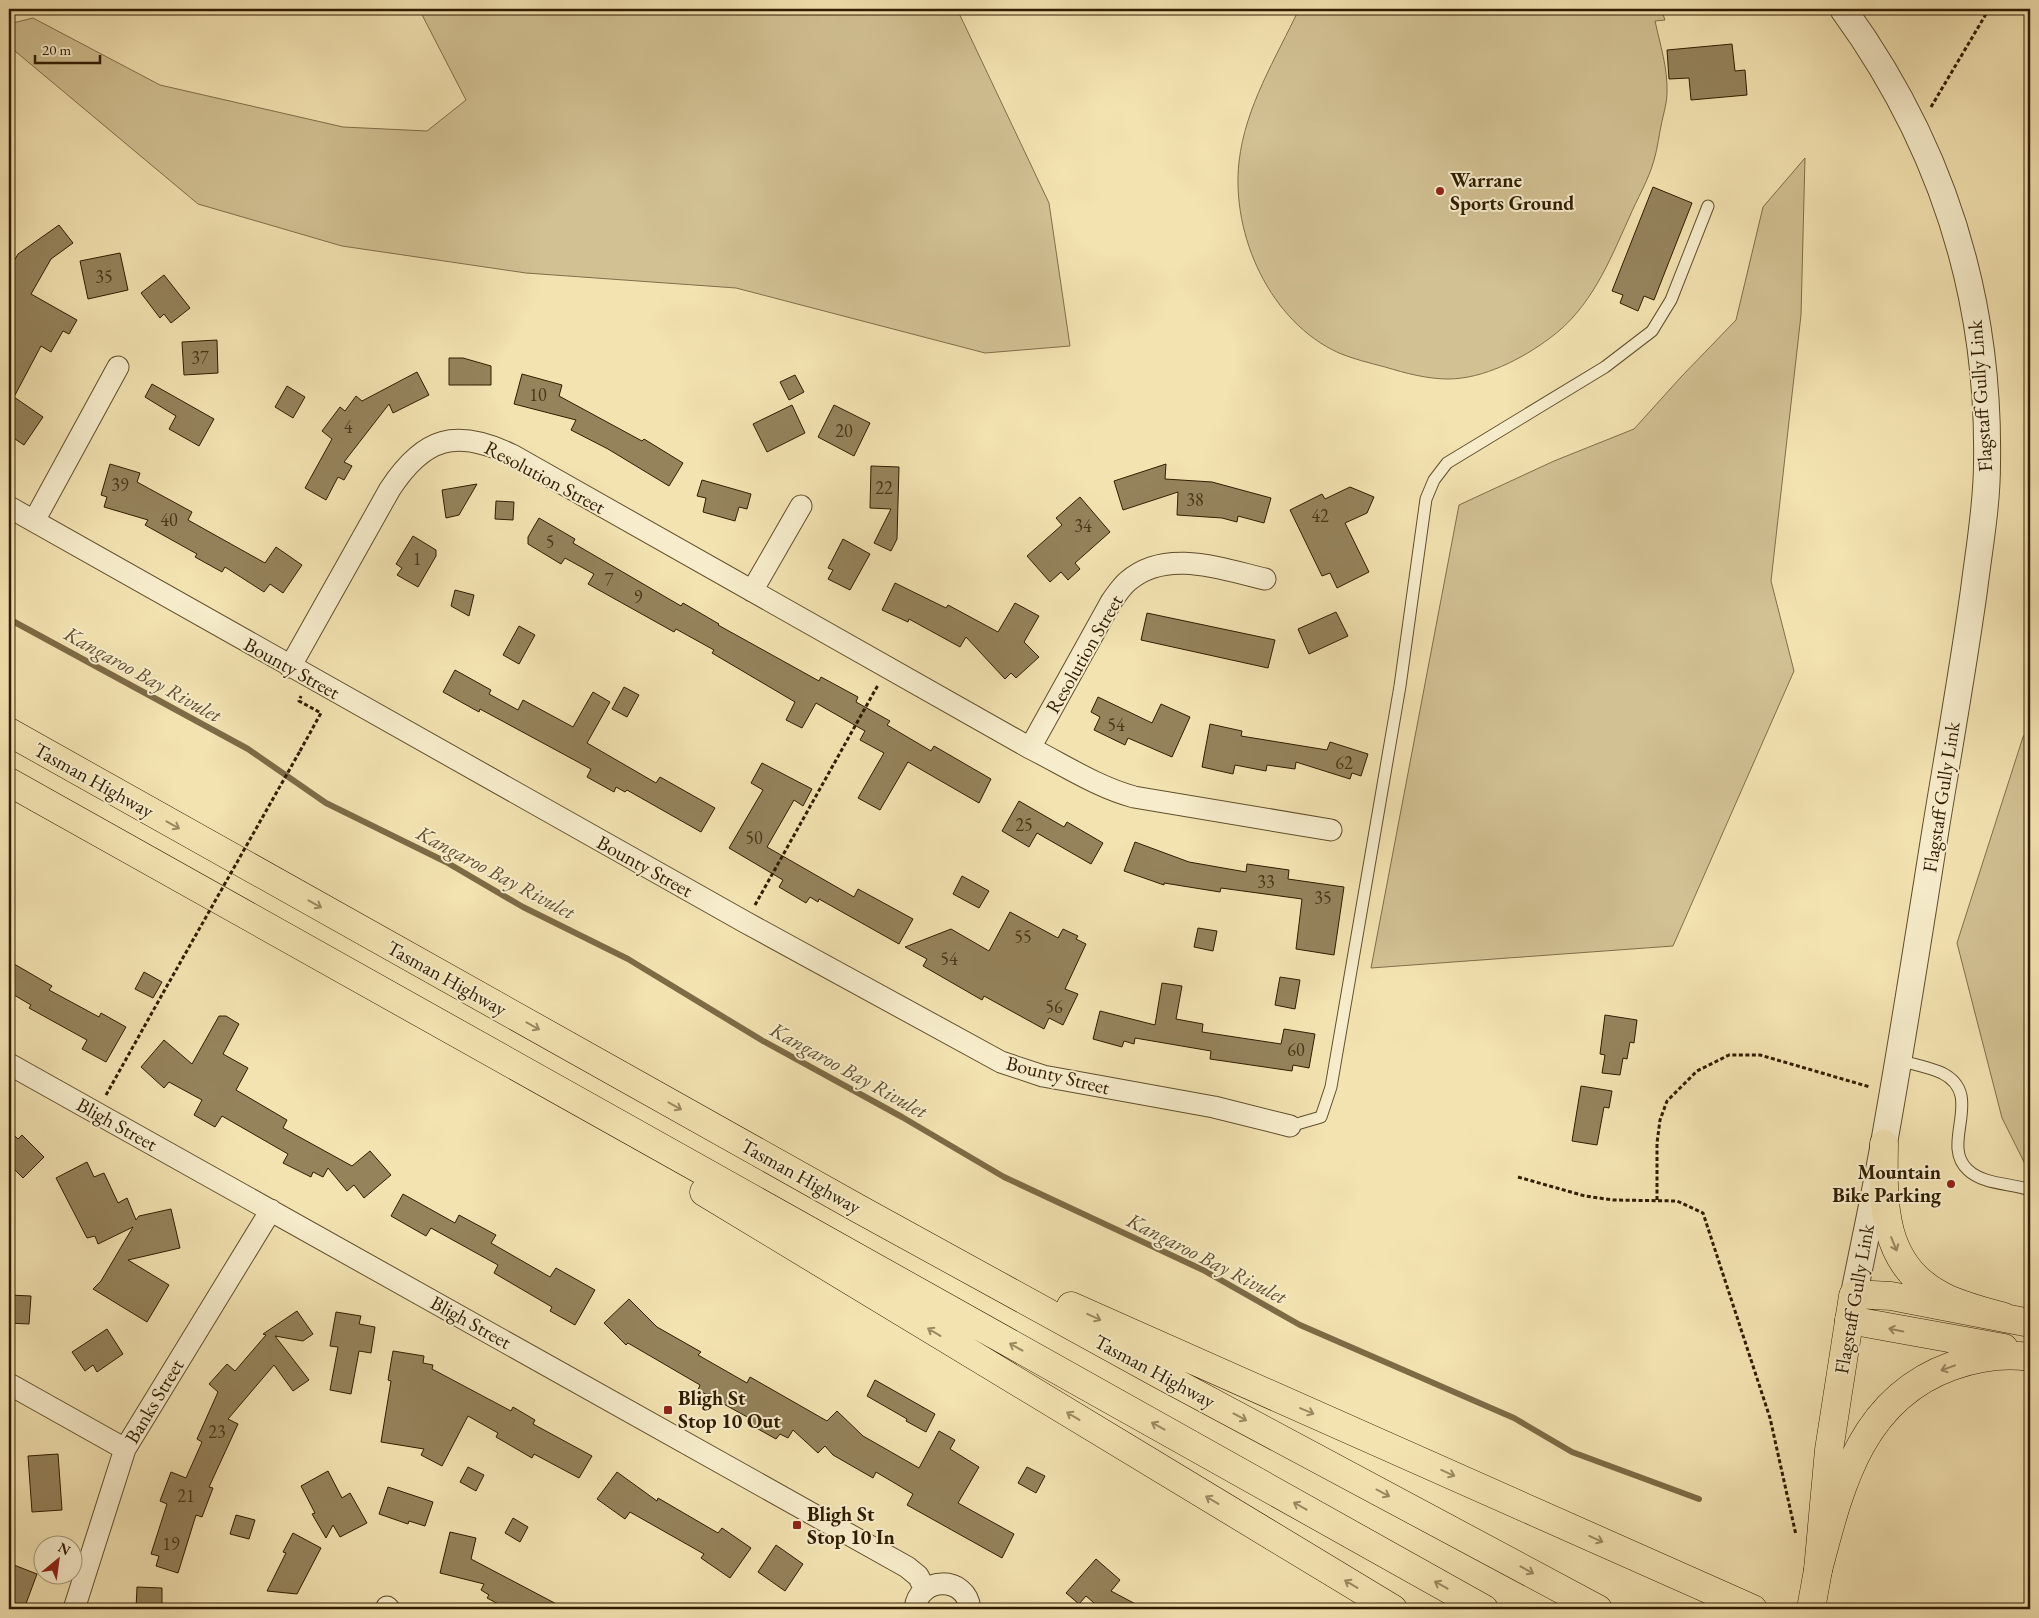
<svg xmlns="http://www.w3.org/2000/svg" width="2039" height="1618" viewBox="0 0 2039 1618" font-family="'EB Garamond',serif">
  <rect width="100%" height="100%" fill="#f3e3b1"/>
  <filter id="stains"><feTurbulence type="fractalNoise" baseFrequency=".004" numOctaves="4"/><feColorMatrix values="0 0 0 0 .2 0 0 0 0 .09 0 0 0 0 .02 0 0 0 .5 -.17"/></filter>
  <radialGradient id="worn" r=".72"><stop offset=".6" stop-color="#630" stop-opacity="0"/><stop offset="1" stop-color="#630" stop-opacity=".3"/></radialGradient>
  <!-- green -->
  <path fill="#d2c193" stroke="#816e4a" d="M419,9H957L1049,203L1070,346L985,353L736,288L526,273L342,246L198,204L9,46V24L33,18L160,85L343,127L427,131L466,100Z
    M1299,9H1661L1665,20L1655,21C1660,44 1668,69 1667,93C1667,102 1664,112 1662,121C1659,134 1658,147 1654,160C1649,179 1637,199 1629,218C1609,262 1591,308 1550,338C1522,359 1483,379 1448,379C1427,379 1405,373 1385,367C1370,363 1353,359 1339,353C1270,322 1231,235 1239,162C1245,107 1276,58 1299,9Z
    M1805,158L1801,315L1771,581L1794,671L1673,946L1371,968L1459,505L1554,461L1634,429L1681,377L1736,320L1763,207Z
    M2030,726V1174L2002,1118L1957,943L2023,737Z"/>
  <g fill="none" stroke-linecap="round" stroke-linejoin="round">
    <!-- stream -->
    <path stroke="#7d6b46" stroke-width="6" d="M9,619L248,749L326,803L446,862L523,907L628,959L763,1041L902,1117L1004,1177L1203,1270L1300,1325L1514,1418L1572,1452L1699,1499"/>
  </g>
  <!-- building -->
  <path fill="#95835c" stroke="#301c00" d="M1732,44L1735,71L1745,70L1747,95L1691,100L1689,78L1669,79L1667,50Z
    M1653,187L1692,203L1654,300L1644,296L1638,311L1620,303L1623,295L1612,291Z
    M59,225L73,243L51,259L31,294L77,320L69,334L63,331L51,352L41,346L14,397L43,417L24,445L9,435V270L18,254Z
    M120,253L128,290L88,299L80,261Z
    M164,275L190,308L171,323L164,314L160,318L141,293Z
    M217,340L218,373L184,375L182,342Z
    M449,358H463L491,366V385H449Z
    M417,372L429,395L393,413L389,404L344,462L352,466L344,480L338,477L326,500L305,488L332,439L322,431L340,407L345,411L356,396L362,401Z
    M522,374L562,385L559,396L642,441L644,439L683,463L669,486L608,449L571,430L576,420L514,404Z
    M795,375L804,392L789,400L780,382Z
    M152,384L214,419L199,446L169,429L176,416L145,397Z
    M287,386L305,397L293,418L275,407Z
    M792,405L805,433L767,452L753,424Z
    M834,405L870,423L854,456L818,437Z
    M110,464L140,473L137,482L192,512L188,520L265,563L276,547L302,565L283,593L270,584L264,592L225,567L222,572L195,557L197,554L145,525L148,520L104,507L107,497L101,495Z
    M1166,464L1165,479L1212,482L1271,498L1264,523L1238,516L1237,522L1222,518L1177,515L1178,492L1123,510L1114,481Z
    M871,466L899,467L897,539L891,551L874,543L891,509L870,508Z
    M702,480L751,494L747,509L739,507L735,521L703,512L706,498L697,496Z
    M477,484L459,515L446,518L442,490Z
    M1350,487L1374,497L1367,513L1345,523L1369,572L1337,588L1330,573L1322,576L1290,510L1322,494L1325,499Z
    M1080,497L1110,532L1075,563L1080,569L1068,580L1061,572L1050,582L1027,556L1062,525L1056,518Z
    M496,501L514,502L513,520L495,519Z
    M539,518L575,539L573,543L681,606L683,603L719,624L718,625L819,681L821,677L858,697L856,702L890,721L887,725L931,751L934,746L991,779L979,803L908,762L880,810L858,798L884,753L860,740L865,731L816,703L802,728L786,720L795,702L712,653L714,650L676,629L674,632L588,584L594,574L565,558L561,564L528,544V537Z
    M413,536L436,550V556L418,587L397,575L402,568L396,564Z
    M843,539L870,554L850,590L828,579L833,570L828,568Z
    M895,583L946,608L948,605L998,632L1015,603L1039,616L1024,642L1039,657L1016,678L1011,673L1005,679L966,637L960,647L909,619L908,622L882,610Z
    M455,590L474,595L469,616L451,606Z
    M1336,612L1348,636L1309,654L1298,629Z
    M1147,613L1275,640L1268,668L1141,640Z
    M519,626L535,635L519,664L503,655Z
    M455,670L491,690L489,694L518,710L523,700L573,727L593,692L610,702L587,743L656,783L660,777L715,808L701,832L627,790L625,792L616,787L614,792L587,777L591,769L480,709L479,712L443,692Z
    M624,687L639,695L627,717L612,709Z
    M1098,697L1152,723L1161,704L1190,717L1172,757L1128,738L1125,745L1094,730L1100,717L1091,712Z
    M1210,724L1242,731L1241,736L1327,750L1330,742L1368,754L1361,776L1352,773L1350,779L1296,762L1295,769L1267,765L1266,771L1235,765L1233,774L1202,767Z
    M762,763L812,789L803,806L794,800L767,847L854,897L858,889L913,919L899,944L819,899L818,902L810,897L806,903L779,887L783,880L729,848L763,790L751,783Z
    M1019,801L1064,827L1067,822L1103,843L1091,864L1037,833L1029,847L1002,831Z
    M1135,842L1189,862L1246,872L1247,864L1289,870L1288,879L1344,887L1334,955L1296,949L1302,899L1221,888L1220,892L1164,883V885L1124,871Z
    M962,876L989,891L979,908L953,894Z
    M1010,912L1058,938L1063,929L1078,936L1076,939L1086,944L1065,989L1078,994L1063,1025L1049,1018L1044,1029L984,996L982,1000L923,966L927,959L905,947L951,929L989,951Z
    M1198,928L1217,931L1213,951L1194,947Z
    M9,961L52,986L49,990L99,1017L101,1013L126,1027L106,1062L82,1049L87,1040L29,1008L31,1005L9,992Z
    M144,972L162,982L153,998L135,989Z
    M1280,977L1300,980L1295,1009L1275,1005Z
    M1162,983L1182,986L1176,1019L1203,1024L1202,1032L1281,1044L1284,1029L1315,1034L1309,1068L1293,1065L1292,1071L1210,1059L1211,1051L1135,1038L1134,1044L1124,1041L1122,1047L1093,1039L1100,1011L1155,1025Z
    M1605,1015L1637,1020L1634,1043L1630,1042L1627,1059L1623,1058L1620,1075L1602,1073L1605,1055L1600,1054Z
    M219,1016H226L239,1024L223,1054L248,1068L236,1090L287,1120L283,1128L352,1166L370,1151L391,1175L364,1198L354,1185L347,1191L328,1168L323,1177L313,1172L311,1177L283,1163L288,1154L222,1116L215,1127L194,1115L202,1100L169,1082L164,1088L141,1067L164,1040L192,1064Z
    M1581,1086L1612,1091L1609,1108L1604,1107L1597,1145L1572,1141Z
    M9,1130L18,1139L22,1135L44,1157L23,1178L9,1164Z
    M87,1162L94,1177L104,1173L118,1203L127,1198L136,1220L139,1216L171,1209L180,1248L128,1260L169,1285L147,1322L93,1289L101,1281L133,1227L98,1244L95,1236L87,1238L56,1178Z
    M403,1194L455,1223L459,1215L496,1235L491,1243L550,1277L556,1268L595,1290L575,1325L550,1311L552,1307L494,1273L498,1265L431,1228L426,1236L391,1216Z
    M9,1295L31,1296L29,1324L9,1323Z
    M629,1299L657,1327L701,1352L698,1355L747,1383L750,1377L827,1421L837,1411L863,1436L919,1468L939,1431L955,1440L950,1449L979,1467L958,1503L1014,1534L1002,1558L907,1505L913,1494L876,1472L873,1478L833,1455L825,1446L818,1453L793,1430L788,1438L780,1434L776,1439L749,1424L751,1419L698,1390L700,1385L628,1343L626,1345L604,1323Z
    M297,1311L313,1334L303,1341L275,1336L309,1380L293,1391L274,1365L228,1419L238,1424L209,1487L213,1488L202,1517L196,1515L178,1573L156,1566L159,1556L151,1554L167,1504L160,1501L171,1472L186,1478L202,1442L197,1439L218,1392L209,1384L227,1364L235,1371L266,1335L263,1334Z
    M336,1312L361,1316L359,1324L375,1327L371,1353L359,1351L351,1394L330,1390L338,1347L330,1346Z
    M107,1329L123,1354L97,1372L93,1365L85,1371L72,1352Z
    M393,1351L424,1356L423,1363L433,1365L432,1369L511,1411L513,1407L535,1420L533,1424L592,1456L579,1478L534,1454L532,1458L496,1437L498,1433L468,1416L442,1466L421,1455L424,1449L381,1442L391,1381L388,1380Z
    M875,1380L935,1414L926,1432L906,1421L907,1419L867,1396Z
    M58,1454L62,1510L32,1512L28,1456Z
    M468,1467L484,1475L476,1491L460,1482Z
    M1027,1467L1045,1476L1036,1493L1018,1483Z
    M328,1471L342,1498L350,1493L367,1523L340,1537L333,1525L326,1538L312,1514L315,1513L301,1486Z
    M617,1472L657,1501L658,1498L718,1533L722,1528L751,1548L730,1578L701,1558L704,1554L630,1512L625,1519L597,1499Z
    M388,1487L433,1502L425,1526L409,1521L408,1524L379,1514Z
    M236,1515L255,1520L249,1539L230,1534Z
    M513,1518L528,1527L520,1542L505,1533Z
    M450,1532L476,1538L471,1559L566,1609H508L487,1598L489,1595L481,1590L484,1584L440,1573Z
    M293,1533L321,1548L297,1594L267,1591L286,1553L283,1552Z
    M776,1545L803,1564L785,1591L758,1572Z
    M1096,1559L1120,1580L1111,1591L1145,1609H1101L1086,1596L1079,1604L1066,1593Z
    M14,1565L37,1574L24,1609H9V1580Z
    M137,1587L162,1588V1609H136Z"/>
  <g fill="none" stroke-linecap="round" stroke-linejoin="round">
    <defs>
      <path id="service" d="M1898,1060C1912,1064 1929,1067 1942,1073C1986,1095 1939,1144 1968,1170C1984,1185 2011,1183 2030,1190
        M1290,1126L1321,1117L1331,1087L1400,686L1426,499L1434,480L1447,463L1605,367L1652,331L1671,300L1708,206"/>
      <path id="minor" d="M9,507L745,922L1001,1062L1043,1076L1214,1107L1290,1126
        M34,521L118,367
        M752,591L801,506
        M290,667L390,489C424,437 456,428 512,455L1030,748C1064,765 1097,787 1134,797L1331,830
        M1030,748L1111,602C1116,595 1121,587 1128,581C1166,548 1222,569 1265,579
        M9,1064L907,1567L918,1576L925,1589
        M9,1384L125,1449
        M387,1607L389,1609
        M74,1609L125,1449L271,1210
        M915,1609C918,1576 967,1575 970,1609"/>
      <path id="tertiary" d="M1843,9C1942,145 1990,295 1987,464C1987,506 1979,549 1974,590C1963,669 1949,748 1936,827C1919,933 1903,1038 1884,1143C1875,1194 1864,1244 1854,1294"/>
      <path id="primary" d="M1811,1609L1818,1570L1829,1450L1853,1296"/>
      <path id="motorway" d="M9,732L859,1209L1161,1375L1598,1609
        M9,782L1484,1609
        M1884,1144C1883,1203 1881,1265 1942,1296C1961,1306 1983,1311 2004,1317
        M704,1192L1393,1609
        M1854,1294L1891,1296L2030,1323
        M1071,1306L1753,1609
        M1849,1320L2004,1348
        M1818,1570C1840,1487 1860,1399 1952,1366C1978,1357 2003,1353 2030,1357"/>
    </defs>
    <!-- service casing -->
    <use href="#service" stroke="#614e2c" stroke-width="13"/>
    <!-- minor casing -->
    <use href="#minor" stroke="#614e2c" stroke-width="23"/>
    <!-- tertiary casing -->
    <use href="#tertiary" stroke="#614e2c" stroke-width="28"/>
    <!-- primary casing -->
    <use href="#primary" stroke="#301c00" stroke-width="29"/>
    <!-- motorway casing -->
    <use href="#motorway" stroke="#301c00" stroke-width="29"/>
    <!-- path -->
    <path stroke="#301c00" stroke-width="3" stroke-dasharray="4 2.5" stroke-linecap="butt" d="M1931,107L1989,9
      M300,751L321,713L299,701L301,696
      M755,905L878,685
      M106,1095L163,993
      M1518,1177L1585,1196L1613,1200L1677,1201L1703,1213L1770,1418L1796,1535
      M1657,1200V1143L1660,1120L1667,1101L1697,1071L1729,1055H1760L1870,1087"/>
    <!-- service -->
    <use href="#service" stroke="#f7edcc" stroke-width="11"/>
    <!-- minor -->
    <use href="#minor" stroke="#f7edcc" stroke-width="21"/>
    <!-- tertiary -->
    <use href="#tertiary" stroke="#f7edcc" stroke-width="26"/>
    <!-- primary -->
    <use href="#primary" stroke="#f3e3b1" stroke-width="28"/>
    <!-- motorway -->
    <use href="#motorway" stroke="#f3e3b1" stroke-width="28"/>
    <!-- path-bridge -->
    <path stroke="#301c00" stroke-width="3" stroke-dasharray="4 2.5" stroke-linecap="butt" d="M163,993L300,751"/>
  </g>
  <!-- one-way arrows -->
  <defs><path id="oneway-shaft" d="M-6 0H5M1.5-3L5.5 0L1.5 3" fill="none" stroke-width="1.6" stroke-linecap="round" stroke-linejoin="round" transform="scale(1.25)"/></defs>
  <g stroke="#9b8961">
    <use href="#oneway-shaft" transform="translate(173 825) rotate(29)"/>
    <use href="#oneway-shaft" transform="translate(315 904) rotate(29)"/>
    <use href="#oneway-shaft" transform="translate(533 1026) rotate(29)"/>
    <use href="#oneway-shaft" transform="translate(675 1106) rotate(29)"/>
    <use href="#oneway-shaft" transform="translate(1894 1244) rotate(68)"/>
    <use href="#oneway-shaft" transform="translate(1094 1317) rotate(25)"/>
    <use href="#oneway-shaft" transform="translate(1896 1330) rotate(-169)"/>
    <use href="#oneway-shaft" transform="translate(934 1332) rotate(-149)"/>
    <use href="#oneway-shaft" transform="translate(1016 1347) rotate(-151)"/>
    <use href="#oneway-shaft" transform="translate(1948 1368) rotate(160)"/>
    <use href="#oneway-shaft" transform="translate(1307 1411) rotate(23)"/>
    <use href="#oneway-shaft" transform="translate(1073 1416) rotate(-149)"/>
    <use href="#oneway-shaft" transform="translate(1240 1417) rotate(28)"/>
    <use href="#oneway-shaft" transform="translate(1158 1426) rotate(-151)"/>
    <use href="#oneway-shaft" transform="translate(1448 1473) rotate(24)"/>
    <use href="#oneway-shaft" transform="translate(1383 1493) rotate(28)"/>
    <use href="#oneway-shaft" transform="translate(1212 1500) rotate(-149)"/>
    <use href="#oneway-shaft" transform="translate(1300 1506) rotate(-151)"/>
    <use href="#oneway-shaft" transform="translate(1596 1539) rotate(24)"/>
    <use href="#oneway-shaft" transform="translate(1527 1570) rotate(29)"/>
    <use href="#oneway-shaft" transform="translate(1351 1584) rotate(-149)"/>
    <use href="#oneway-shaft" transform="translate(1441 1585) rotate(-151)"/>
  </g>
  <!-- markers -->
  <g fill="#8f2418" stroke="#f7edcc" stroke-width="2">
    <circle cx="1440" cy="191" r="5"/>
    <circle cx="1951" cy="1184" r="5"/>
    <rect x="663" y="1405" width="10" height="10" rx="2.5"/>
    <rect x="792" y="1520" width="10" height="10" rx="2.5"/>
  </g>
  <g text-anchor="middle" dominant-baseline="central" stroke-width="4" stroke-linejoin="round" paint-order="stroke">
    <!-- number labels -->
    <g font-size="18" fill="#493617">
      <text x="104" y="276">35</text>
      <text x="200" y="357">37</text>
      <text x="538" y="394">10</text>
      <text x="348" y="426">4</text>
      <text x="844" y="430">20</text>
      <text x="120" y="484">39</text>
      <text x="884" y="487">22</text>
      <text x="1195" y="499">38</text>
      <text x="1320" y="515">42</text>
      <text x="169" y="519">40</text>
      <text x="1083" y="525">34</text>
      <text x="550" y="541">5</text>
      <text x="417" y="558">1</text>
      <text x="609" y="579">7</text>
      <text x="638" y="596">9</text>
      <text x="1116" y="724">54</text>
      <text x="1344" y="762">62</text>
      <text x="1024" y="824">25</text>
      <text x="754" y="837">50</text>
      <text x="1266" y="881">33</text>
      <text x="1323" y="897">35</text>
      <text x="1023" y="936">55</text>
      <text x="949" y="958">54</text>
      <text x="1054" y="1006">56</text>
      <text x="1296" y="1049">60</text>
      <text x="217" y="1431">23</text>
      <text x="186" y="1495">21</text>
      <text x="171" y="1543">19</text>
    </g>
    <!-- poi labels -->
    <g font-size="20" font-weight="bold" fill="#301c00" stroke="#f7edcc" text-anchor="start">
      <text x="1450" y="180">Warrane<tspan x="1450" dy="23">Sports Ground</tspan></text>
      <text x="1941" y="1172" text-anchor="end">Mountain<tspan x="1941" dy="23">Bike Parking</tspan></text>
      <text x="678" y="1398">Bligh St<tspan x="678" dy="23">Stop 10 Out</tspan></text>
      <text x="807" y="1514">Bligh St<tspan x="807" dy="23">Stop 10 In</tspan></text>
    </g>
    <!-- street labels -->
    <g font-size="20" fill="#301c00" stroke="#f7edcc">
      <text transform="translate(1980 396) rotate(-94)">Flagstaff Gully Link</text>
      <text transform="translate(545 477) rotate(28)">Resolution Street</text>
      <text transform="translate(1084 654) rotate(-60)">Resolution Street</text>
      <text transform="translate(292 668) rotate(29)">Bounty Street</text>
      <text transform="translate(94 780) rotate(29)">Tasman Highway</text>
      <text transform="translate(1941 797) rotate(-81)">Flagstaff Gully Link</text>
      <text transform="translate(645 866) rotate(29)">Bounty Street</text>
      <text transform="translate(447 978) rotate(29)">Tasman Highway</text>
      <text transform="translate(1058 1075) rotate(14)">Bounty Street</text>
      <text transform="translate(117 1124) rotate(29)">Bligh Street</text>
      <text transform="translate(801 1176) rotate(29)">Tasman Highway</text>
      <text transform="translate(1854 1299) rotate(-80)">Flagstaff Gully Link</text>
      <text transform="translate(471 1322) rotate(29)">Bligh Street</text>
      <text transform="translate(1155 1371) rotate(28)">Tasman Highway</text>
      <text transform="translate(154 1401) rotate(-59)">Banks Street</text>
    </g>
    <!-- water labels -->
    <g font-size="21" font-style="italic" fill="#64502f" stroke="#f7edcc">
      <text transform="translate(143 674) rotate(29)">Kangaroo Bay Rivulet</text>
      <text transform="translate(496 872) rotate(28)">Kangaroo Bay Rivulet</text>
      <text transform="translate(849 1070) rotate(29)">Kangaroo Bay Rivulet</text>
      <text transform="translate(1207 1258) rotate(27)">Kangaroo Bay Rivulet</text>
    </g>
  </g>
  <!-- margin -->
  <rect width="2039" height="1618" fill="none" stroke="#f3e3b1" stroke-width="30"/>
  <rect x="10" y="10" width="2019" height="1598" fill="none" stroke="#301c00" stroke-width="2.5"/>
  <rect x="15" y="15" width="2009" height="1588" fill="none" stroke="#301c00"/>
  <!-- north arrow -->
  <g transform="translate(58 1560) rotate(29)"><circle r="24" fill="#f7edcc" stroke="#a7997a"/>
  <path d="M0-4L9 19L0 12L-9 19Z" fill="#8f2418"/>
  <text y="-8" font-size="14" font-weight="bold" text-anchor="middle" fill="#301c00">N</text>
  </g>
  <!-- scale -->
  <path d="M35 55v8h65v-8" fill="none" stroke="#301c00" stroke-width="2.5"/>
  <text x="42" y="55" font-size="15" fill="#301c00" stroke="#f7edcc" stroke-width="4" paint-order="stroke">20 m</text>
  <rect width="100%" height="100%" filter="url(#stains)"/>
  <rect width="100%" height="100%" fill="url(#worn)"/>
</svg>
